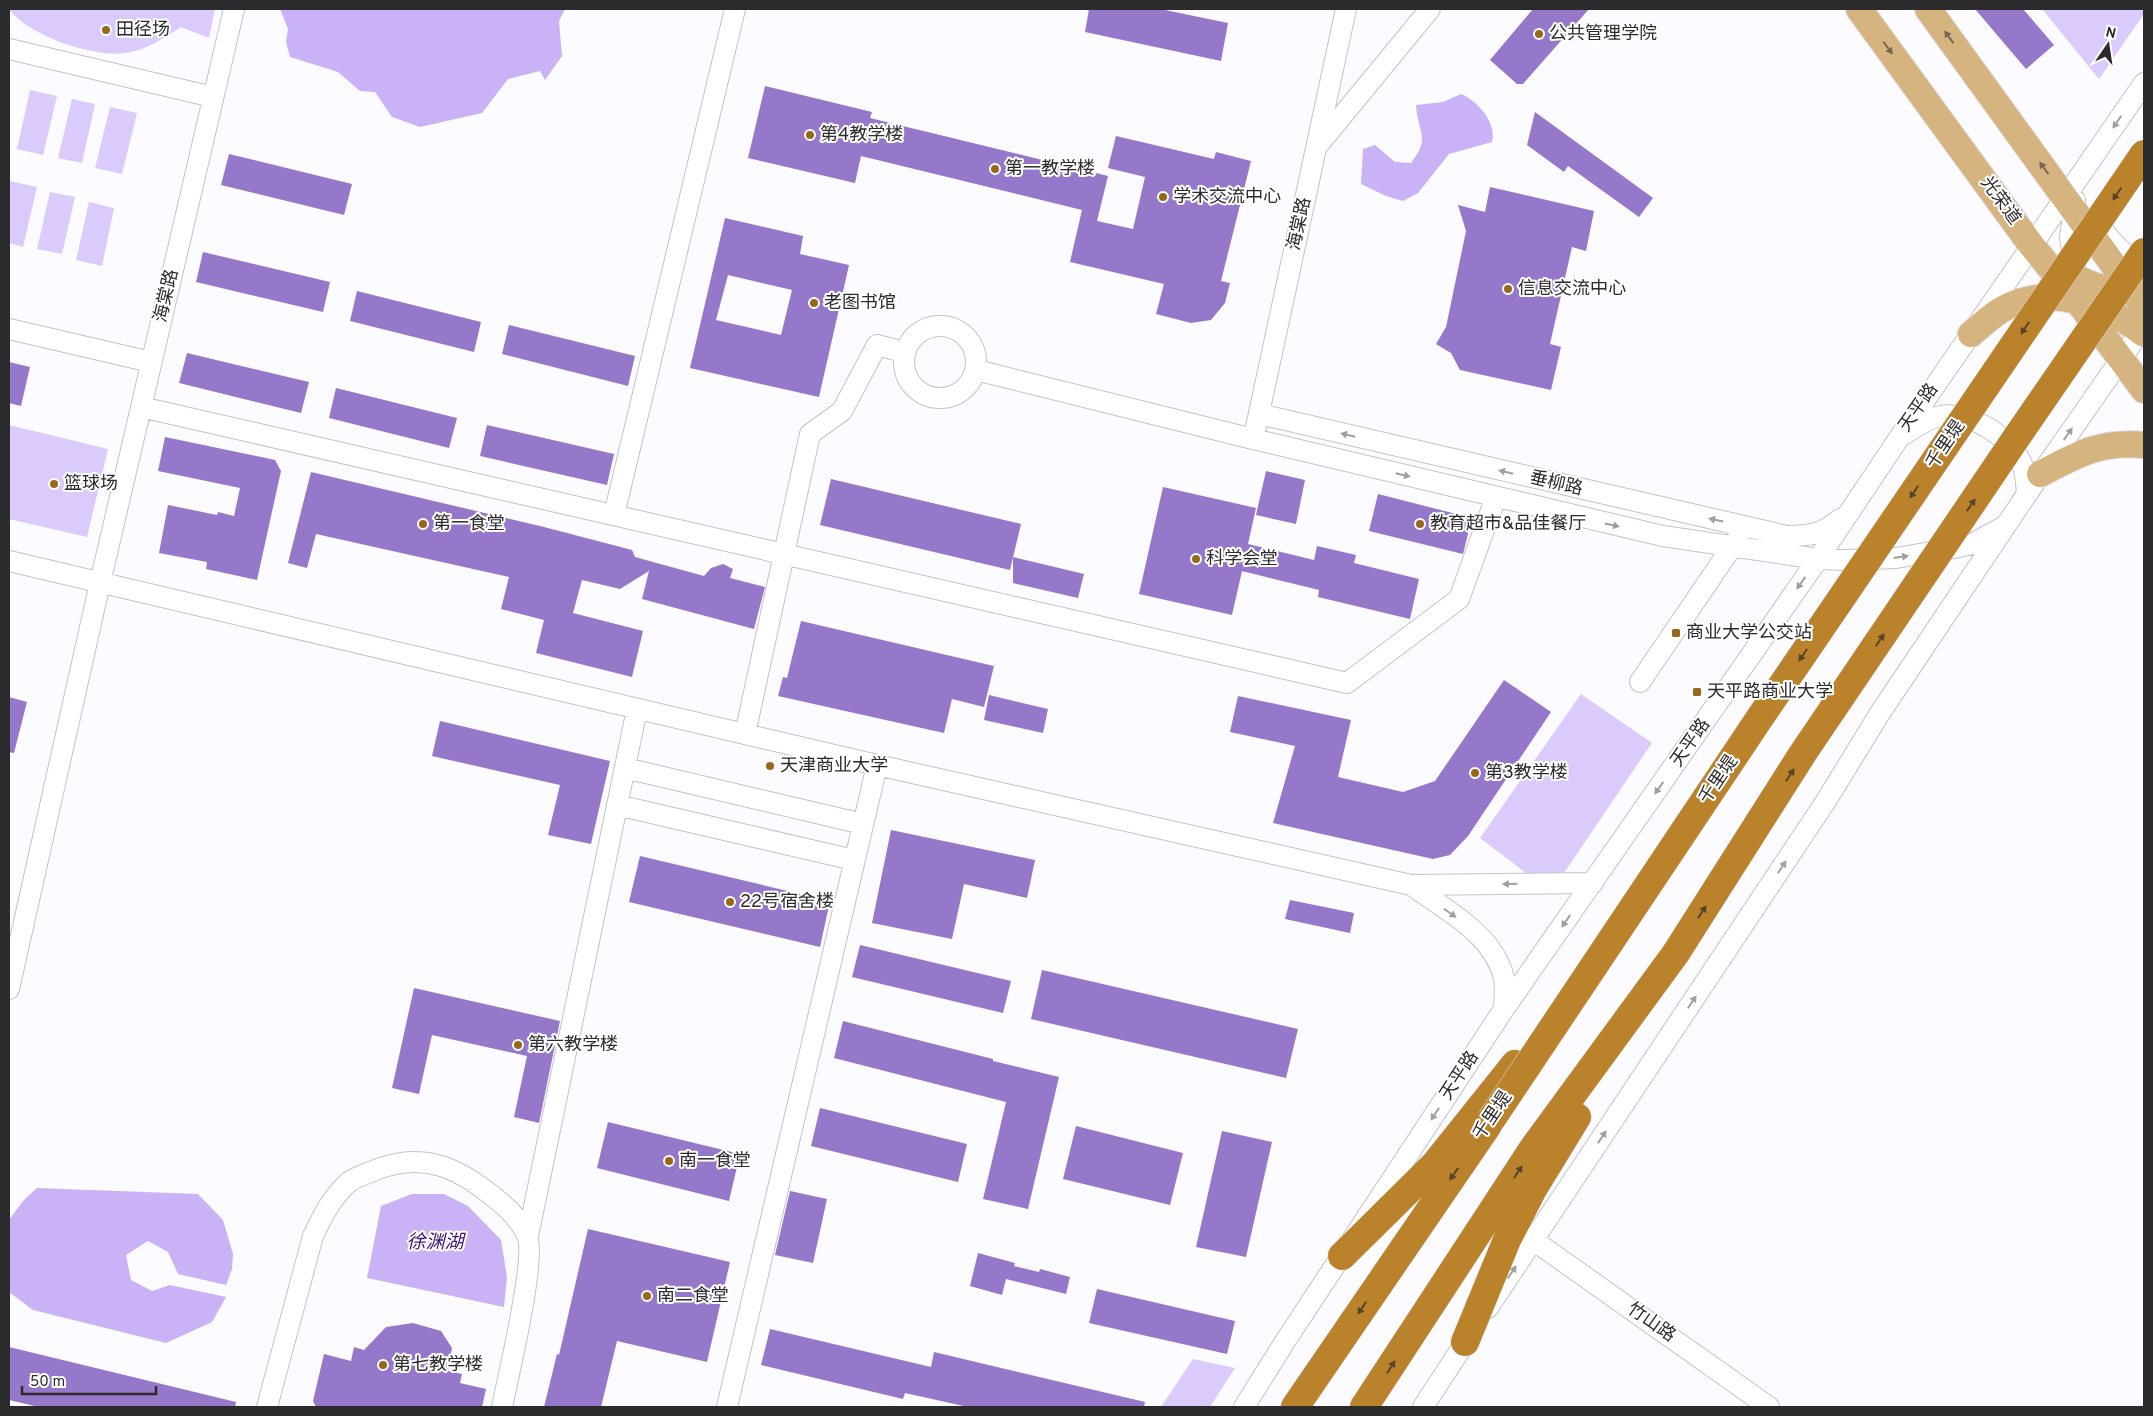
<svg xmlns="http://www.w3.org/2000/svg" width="2153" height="1416" viewBox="0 0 2153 1416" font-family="Overpass,'Noto Sans SC',sans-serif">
  <rect width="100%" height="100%" fill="#fcfbff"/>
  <!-- green -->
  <path fill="#dbcbfc" d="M9,9H215L209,38L181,27C164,38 145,51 125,53C94,58 27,35 9,9Z
    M2042,9H2144V14L2099,79Z
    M30,90L57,96L43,155L17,149Z
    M72,99L95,104L82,163L58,158Z
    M110,107L137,113L122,174L95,168Z
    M10,181L37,187L23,247L9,243Z
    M50,192L75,197L62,254L37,249Z
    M89,202L114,208L102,266L76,260Z
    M9,425L108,449L87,537L9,519Z
    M1581,694L1652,743L1551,892L1480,838Z
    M1193,1359L1235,1368L1210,1407H1161Z"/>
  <!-- water -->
  <path fill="#c9b2f6" d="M280,9H565L559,21L562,56L545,80L540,71L508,79L482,113L420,127L392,117L375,92L360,91L338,72L290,57L286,42L288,29Z
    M1461,94C1478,101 1497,123 1492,142L1449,154L1418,193L1403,201L1386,196L1361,184L1363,149L1375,145L1395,162L1411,163C1431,137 1418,134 1416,105L1443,102Z
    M37,1188L198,1194L223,1220L233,1254L232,1269L226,1285L178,1274L168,1252L148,1241L126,1255L131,1280L152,1291L170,1285L226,1297L212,1322L166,1343L33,1310L9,1292V1220L23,1201Z
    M412,1194H444L468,1206L501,1240L507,1277L504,1307L367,1278L381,1206Z"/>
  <!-- building -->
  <path fill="#9578c9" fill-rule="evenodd" d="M1089,9H1160L1228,23L1221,61L1085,32Z
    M1533,9H1589L1523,84H1517L1490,60Z
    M1975,9H2023L2054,45L2026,69Z
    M765,86L872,112L870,118L1108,176L1097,221L1133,229L1145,177L1108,168L1116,136L1214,159L1216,152L1251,161L1221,281L1230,283L1225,303L1211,320L1191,323L1156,314L1164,284L1070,262L1082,210L861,156L855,183L748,158Z
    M1535,112L1653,198L1639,217L1568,166L1564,172L1527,145Z
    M229,154L352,184L344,215L221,185Z
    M1490,187L1594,211L1586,251L1572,247L1550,344L1561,347L1551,390L1460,370L1451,353L1436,344L1446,327L1466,231L1458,205L1485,212Z
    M725,218L803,236L800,254L849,265L819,397L690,368ZM728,275L792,290L781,335L716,320Z
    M203,252L330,282L323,312L196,282Z
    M357,291L481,322L474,352L350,321Z
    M509,325L635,356L628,386L502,354Z
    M187,353L309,382L301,413L179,383Z
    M9,362L30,367L21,406L9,403Z
    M336,388L457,418L449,448L329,418Z
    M487,425L614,454L607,485L480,456Z
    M165,437L275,460L281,471L257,580L206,569L207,562L159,553L168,505L217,515L218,512L234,516L240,488L158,471Z
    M1266,471L1305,480L1296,524L1256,515Z
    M311,472L544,527L632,550L635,557L704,576L711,568L723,564L733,569L730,578L765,587L754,629L642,599L649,571L620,589L582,580L573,613L643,631L632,677L536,653L544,620L501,609L509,577L316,534L307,568L288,563Z
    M831,479L1021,524L1010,570L820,525Z
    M1163,487L1256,508L1248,544L1314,560L1317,546L1356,555L1354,563L1419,579L1410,619L1318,597L1319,590L1242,571L1232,615L1139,594Z
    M1378,494L1472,518L1463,554L1369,531Z
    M1013,557L1084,574L1078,598L1013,583Z
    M801,621L994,666L984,707L952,699L944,733L778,696L783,677L787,678Z
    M1504,680L1551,712L1468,836L1450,855L1433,859L1273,823L1295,746L1230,732L1238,696L1351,720L1338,777L1403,792L1435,781Z
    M989,695L1048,709L1043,733L984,720Z
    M9,697L27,702L14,753L9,752Z
    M440,721L610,761L591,844L548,835L560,785L432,756Z
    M891,830L1035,860L1027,898L964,884L952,939L872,923Z
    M640,856L830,901L820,947L629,902Z
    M1290,900L1354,913L1350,933L1285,919Z
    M860,945L1011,981L1003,1013L852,977Z
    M1042,970L1298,1029L1286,1078L1031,1019Z
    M414,988L560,1021L539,1123L514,1117L527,1056L432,1035L419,1094L392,1088Z
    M843,1021L993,1059V1061L1059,1077L1028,1209L983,1199L1006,1102L834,1058Z
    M820,1108L967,1144L958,1182L811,1146Z
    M608,1122L740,1154L729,1201L597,1168Z
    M1076,1126L1183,1153L1170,1205L1063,1179Z
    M1222,1131L1272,1142L1246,1257L1196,1247Z
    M790,1191L827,1199L813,1263L775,1255Z
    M588,1229L730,1262L707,1362L617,1341L601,1407H544L557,1354L559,1355Z
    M978,1253L1015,1263L1014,1266L1039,1272L1040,1269L1070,1277L1066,1294L1006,1279L1002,1295L970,1286Z
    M1097,1289L1235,1321L1227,1354L1089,1323Z
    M413,1323L441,1331L452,1348L448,1371L462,1374L460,1383L486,1389L482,1407H316L313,1401L324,1354L351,1361L354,1347L364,1350L386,1327Z
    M770,1329L931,1367L934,1352L1145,1402L1144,1407H968L905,1393L903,1399L761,1365Z
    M9,1347L236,1402L235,1407H39L9,1400Z"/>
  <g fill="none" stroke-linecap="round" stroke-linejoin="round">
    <defs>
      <path id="minor" d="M9,49L213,97
        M1319,144L1430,9
        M2099,226L2119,249L2144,266
        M2074,263L2070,238L2075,200
        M904 362a36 36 0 1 1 72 0a36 36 0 1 1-72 0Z
        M9,329L151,362
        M976,370L1253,439L1663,536L1818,559L1845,560L1896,558L1954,548L1972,544L2003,527
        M141,407L1347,683L1459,599L1496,497
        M1259,414L1787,536C1811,536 1822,534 1840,519
        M1256,427L1346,9
        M1903,435C1914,428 1928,418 1941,416C1971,411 2010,437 2022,464C2026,474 2026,483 2027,494
        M614,515L735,9
        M9,561L877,765L1411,885L1593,883
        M1640,682L1738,538
        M745,734L810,434L842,411L877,345L904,352
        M625,768L863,824
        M617,805L854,860
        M1411,885C1445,910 1493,933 1504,978C1506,987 1504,999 1504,1009
        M9,989L100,583L234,9
        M528,1236L637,709
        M1533,1240L1769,1407
        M1488,1308L1826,801L1880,713L2027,494L2144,326
        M267,1407L313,1236C323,1215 332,1197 349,1182C355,1177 366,1174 373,1171C416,1153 450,1163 486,1191C502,1203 518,1216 527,1235C537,1257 508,1377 502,1407
        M727,1407L877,765
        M1244,1407L1286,1340L1504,1009L1818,559L1899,438L2144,83
        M1423,1407L1472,1332"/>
      <path id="major" d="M1859,9L2032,246L2076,299L2144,390
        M1928,9L2144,307
        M2060,268C2084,284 2109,294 2138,289
        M1971,334C1980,326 1990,317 2001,310C2048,283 2104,303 2144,334
        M2040,474C2078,454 2100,441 2144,445"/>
      <path id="highway" d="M1342,1256L1435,1164L1515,1064
        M1465,1342L1507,1240L1533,1189L1577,1117
        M1295,1407L1488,1125
        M1364,1407L1534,1147L1676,953"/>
    </defs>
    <!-- minor casing -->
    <use href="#minor" stroke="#c4c3c8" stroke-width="22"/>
    <!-- major casing -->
    <use href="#major" stroke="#d9d9d9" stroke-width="28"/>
    <!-- highway casing -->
    <use href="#highway" stroke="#d9d9d9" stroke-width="29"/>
    <!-- minor -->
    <use href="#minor" stroke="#fff" stroke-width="20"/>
    <!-- major -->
    <use href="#major" stroke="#d6b47f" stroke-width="26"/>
    <!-- highway -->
    <use href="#highway" stroke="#ba822a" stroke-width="28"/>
    <defs>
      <path id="highway-bridge" d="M1676,953L1803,753L2014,441L2144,252
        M1491,1120L1759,719L2144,154"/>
    </defs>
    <!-- highway-bridge casing -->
    <use href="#highway-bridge" stroke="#d9d9d9" stroke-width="29" stroke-linecap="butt"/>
    <!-- highway-bridge -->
    <use href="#highway-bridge" stroke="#ba822a" stroke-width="28"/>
  </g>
  <!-- one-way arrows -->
  <defs><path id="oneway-solid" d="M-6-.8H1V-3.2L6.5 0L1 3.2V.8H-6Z" transform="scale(1.25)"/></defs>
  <g fill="#786851">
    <use href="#oneway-solid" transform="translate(1949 37) rotate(-126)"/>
    <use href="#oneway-solid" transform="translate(1888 48) rotate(54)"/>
    <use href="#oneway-solid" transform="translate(2044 168) rotate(-126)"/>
  </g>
  <g fill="#a09fa0">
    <use href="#oneway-solid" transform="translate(2117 122) rotate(124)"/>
    <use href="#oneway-solid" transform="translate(2068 434) rotate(-55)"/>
    <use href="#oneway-solid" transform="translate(1348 435) rotate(-167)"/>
    <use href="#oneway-solid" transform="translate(1506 472) rotate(-167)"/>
    <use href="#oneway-solid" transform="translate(1403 475) rotate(13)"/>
    <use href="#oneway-solid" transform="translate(1716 520) rotate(-168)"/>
    <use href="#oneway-solid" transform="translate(1612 525) rotate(12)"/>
    <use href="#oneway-solid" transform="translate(1901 557) rotate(-8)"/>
    <use href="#oneway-solid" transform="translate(1801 583) rotate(125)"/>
    <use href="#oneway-solid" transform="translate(1659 788) rotate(125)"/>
    <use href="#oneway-solid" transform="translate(1782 867) rotate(-56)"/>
    <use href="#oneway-solid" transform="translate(1510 884) rotate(179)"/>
    <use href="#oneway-solid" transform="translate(1450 913) rotate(35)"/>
    <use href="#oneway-solid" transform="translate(1566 921) rotate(125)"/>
    <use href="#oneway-solid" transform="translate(1692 1002) rotate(-56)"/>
    <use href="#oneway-solid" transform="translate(1435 1114) rotate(123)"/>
    <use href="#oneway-solid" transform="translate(1602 1137) rotate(-56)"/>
    <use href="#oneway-solid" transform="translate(1512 1272) rotate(-56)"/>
  </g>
  <g fill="#56442b">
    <use href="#oneway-solid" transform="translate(2117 194) rotate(124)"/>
    <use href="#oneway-solid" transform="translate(2025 328) rotate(124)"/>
    <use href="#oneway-solid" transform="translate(1914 492) rotate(124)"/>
    <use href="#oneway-solid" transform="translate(1971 505) rotate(-56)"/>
    <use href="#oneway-solid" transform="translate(1880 640) rotate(-56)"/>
    <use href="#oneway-solid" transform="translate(1803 655) rotate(124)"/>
    <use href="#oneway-solid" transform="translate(1790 775) rotate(-57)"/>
    <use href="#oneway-solid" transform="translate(1702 912) rotate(-57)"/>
    <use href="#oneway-solid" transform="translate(1518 1172) rotate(-57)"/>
    <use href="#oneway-solid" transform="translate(1454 1174) rotate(125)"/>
    <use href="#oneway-solid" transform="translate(1362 1308) rotate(124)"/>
    <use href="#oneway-solid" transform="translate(1391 1367) rotate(-57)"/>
  </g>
  <!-- markers -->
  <g fill="#986819" stroke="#fff" stroke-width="2">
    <circle cx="106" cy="30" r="5"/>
    <circle cx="1539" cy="34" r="5"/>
    <circle cx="810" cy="135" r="5"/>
    <circle cx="995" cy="169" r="5"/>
    <circle cx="1163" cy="197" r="5"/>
    <circle cx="1508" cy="289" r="5"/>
    <circle cx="814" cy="303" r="5"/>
    <circle cx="54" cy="484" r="5"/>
    <circle cx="423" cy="524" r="5"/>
    <circle cx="1420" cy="524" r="5"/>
    <circle cx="1196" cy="559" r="5"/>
    <rect x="1671" y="628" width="10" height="10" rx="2.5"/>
    <rect x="1692" y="687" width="10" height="10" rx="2.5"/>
    <circle cx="770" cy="766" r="5"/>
    <circle cx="1475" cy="773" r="5"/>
    <circle cx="730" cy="902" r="5"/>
    <circle cx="518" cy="1045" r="5"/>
    <circle cx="669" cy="1161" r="5"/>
    <circle cx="647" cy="1296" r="5"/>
    <circle cx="383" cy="1365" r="5"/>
  </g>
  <g text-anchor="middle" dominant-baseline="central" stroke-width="4" stroke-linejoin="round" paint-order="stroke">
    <!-- poi labels -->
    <g font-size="18" fill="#2b2a2c" stroke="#fff" text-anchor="start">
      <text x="116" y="30">田径场</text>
      <text x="1549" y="34">公共管理学院</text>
      <text x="820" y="135">第4教学楼</text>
      <text x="1005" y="169">第一教学楼</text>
      <text x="1173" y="197">学术交流中心</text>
      <text x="1518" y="289">信息交流中心</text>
      <text x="824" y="303">老图书馆</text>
      <text x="64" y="484">篮球场</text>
      <text x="433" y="524">第一食堂</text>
      <text x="1430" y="524">教育超市&amp;品佳餐厅</text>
      <text x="1206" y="559">科学会堂</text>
      <text x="1686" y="633">商业大学公交站</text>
      <text x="1707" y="692">天平路商业大学</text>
      <text x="780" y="766">天津商业大学</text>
      <text x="1485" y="773">第3教学楼</text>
      <text x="740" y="902">22号宿舍楼</text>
      <text x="528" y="1045">第六教学楼</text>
      <text x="679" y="1161">南一食堂</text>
      <text x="657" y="1296">南二食堂</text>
      <text x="393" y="1365">第七教学楼</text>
    </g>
    <!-- street labels -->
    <g font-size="18" fill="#2b2a2c" stroke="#fff">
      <text transform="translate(2000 201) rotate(54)">光荣道</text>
      <text transform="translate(1300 224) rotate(-78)">海棠路</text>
      <text transform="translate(167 296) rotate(-77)">海棠路</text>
      <text transform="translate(1919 408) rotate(-55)">天平路</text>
      <text transform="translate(1946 445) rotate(-56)">千里堤</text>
      <text transform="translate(1556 484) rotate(13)">垂柳路</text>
      <text transform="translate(1691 743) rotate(-55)">天平路</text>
      <text transform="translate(1719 780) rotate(-56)">千里堤</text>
      <text transform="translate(1460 1076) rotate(-57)">天平路</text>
      <text transform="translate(1493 1116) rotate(-56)">千里堤</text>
      <text transform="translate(1651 1323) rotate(35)">竹山路</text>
    </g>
    <!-- water labels -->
    <g font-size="19" font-style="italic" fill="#441476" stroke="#fff">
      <text x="435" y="1243">徐渊湖</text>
    </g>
  </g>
  <!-- border -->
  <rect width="2153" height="1416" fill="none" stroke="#2b2a2c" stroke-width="20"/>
  <!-- north arrow -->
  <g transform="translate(2108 45) rotate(13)" stroke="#ffffff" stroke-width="4" paint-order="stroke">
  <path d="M0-4L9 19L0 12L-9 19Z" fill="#2b2a2c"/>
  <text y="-8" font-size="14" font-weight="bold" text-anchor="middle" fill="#2b2a2c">N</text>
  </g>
  <!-- scale -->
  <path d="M22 1386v8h134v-8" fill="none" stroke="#2b2a2c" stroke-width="2.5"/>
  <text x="30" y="1386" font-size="15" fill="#2b2a2c" stroke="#ffffff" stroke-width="4" paint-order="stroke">50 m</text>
</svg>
